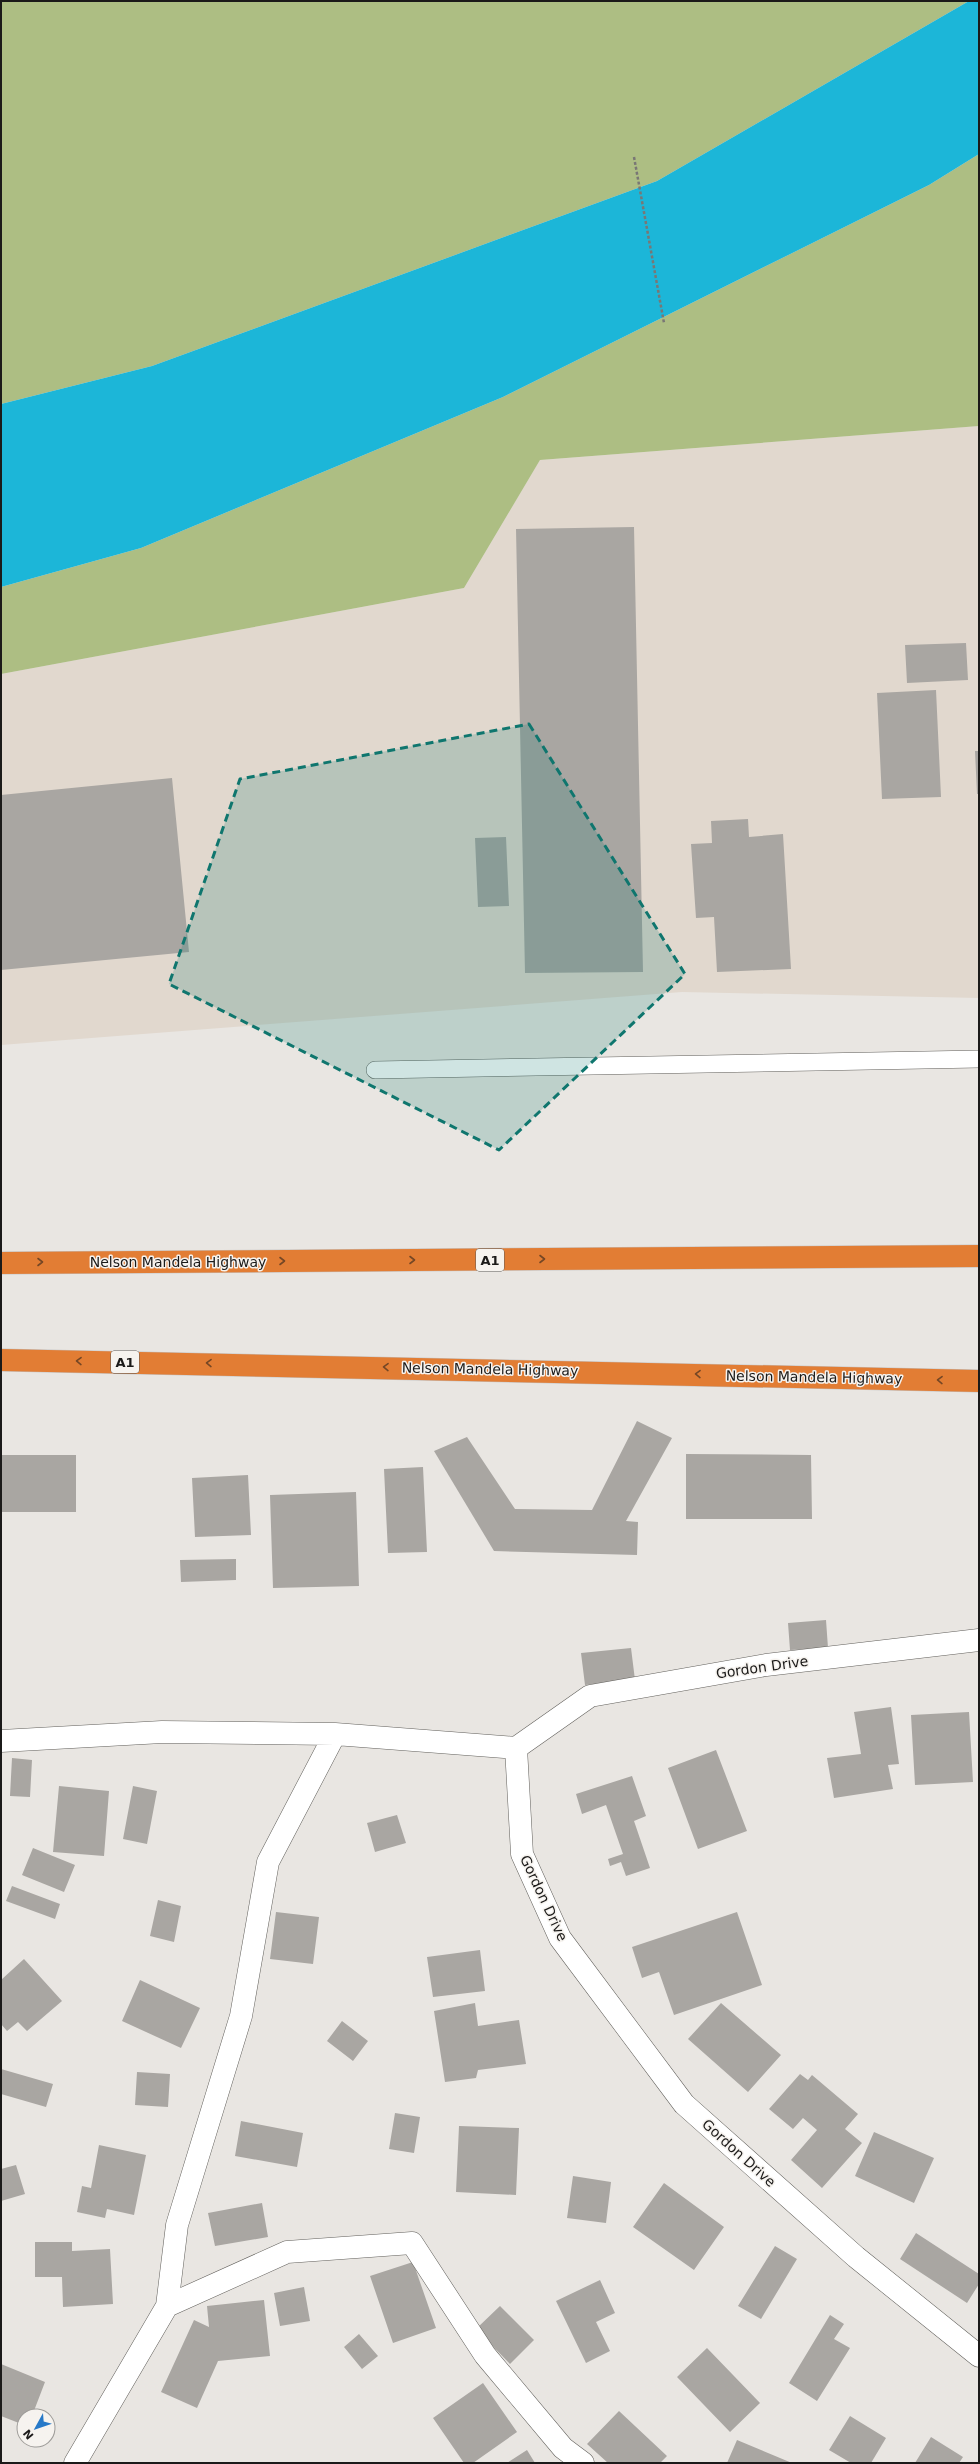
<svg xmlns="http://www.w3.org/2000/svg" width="980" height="2464" viewBox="0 0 980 2464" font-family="'DejaVu Sans',sans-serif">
  <rect width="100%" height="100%" fill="#e9e6e2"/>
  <!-- built -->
  <path fill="#e1d8ce" d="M979,426V998L682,992L1,1045V674L464,588L540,460Z"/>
  <!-- green -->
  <path fill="#adbe83" d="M1,1H969L657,181L152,366L1,404Z
    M979,154V426L540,460L464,588L1,674V587L141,548L503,397L929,185Z"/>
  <!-- water -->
  <path fill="#1cb6d8" d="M969,1H979V154L929,185L503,397L141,548L1,587V404L152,366L657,181Z"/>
  <!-- building -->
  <path fill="#a9a6a2" d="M634,527L643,972L525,973L516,529Z
    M966,643L968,680L907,683L905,645Z
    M936,690L941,797L882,799L877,693Z
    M975,751H979V794H977Z
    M172,778L189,952L1,970V795Z
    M748,819L749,837L783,834L791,969L717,972L714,917L696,918L691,844L712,843L711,821Z
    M506,837L509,906L478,907L475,838Z
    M637,1421L672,1438L626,1521L638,1522L637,1555L494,1551L434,1451L467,1437L515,1509L592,1510Z
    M686,1454L811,1455L812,1519H686Z
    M1,1455H76V1512H1Z
    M423,1467L427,1552L388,1553L384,1469Z
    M248,1475L251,1535L195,1537L192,1478Z
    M356,1492L359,1586L273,1588L270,1495Z
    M236,1559V1580L181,1582L180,1560Z
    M826,1620L828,1648L790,1650L788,1623Z
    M631,1648L635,1680L585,1685L581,1653Z
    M891,1707L899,1764L888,1765L893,1789L834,1798L827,1758L861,1754L854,1712Z
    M969,1712L973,1782L915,1785L911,1715Z
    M716,1750L747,1831L698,1849L668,1768Z
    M12,1758L32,1760L30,1797L10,1796Z
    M632,1776L646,1816L634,1821L650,1868L626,1876L621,1862L610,1866L608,1859L623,1854L606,1805L582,1814L576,1794Z
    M59,1786L109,1791L104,1856L53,1852Z
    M133,1786L157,1791L147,1844L123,1839Z
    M397,1815L406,1843L375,1852L367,1823Z
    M33,1848L75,1865L64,1892L22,1875Z
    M12,1886L60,1904L55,1919L6,1901Z
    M158,1900L181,1906L174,1942L150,1936Z
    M276,1912L319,1917L313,1964L270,1959Z
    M737,1912L762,1985L674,2015L659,1972L642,1978L632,1947Z
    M480,1950L485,1991L433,1997L427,1957Z
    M24,1959L62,2001L27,2031L18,2022L7,2031L1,2024V1980Z
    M140,1980L200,2008L181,2048L122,2021Z
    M475,2003L478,2026L519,2020L526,2064L478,2070L476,2078L445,2082L434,2011Z
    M721,2003L781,2055L748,2092L688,2039Z
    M342,2021L368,2041L353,2061L327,2041Z
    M1,2069L53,2084L46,2107L1,2094Z
    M137,2072L170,2074L168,2107L135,2105Z
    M800,2074L808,2080L812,2075L858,2114L845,2129L862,2143L822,2188L791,2160L817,2130L803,2118L793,2129L769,2109Z
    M395,2113L420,2117L414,2153L389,2149Z
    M241,2121L303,2133L297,2167L235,2156Z
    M459,2126L519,2128L516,2195L456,2192Z
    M874,2132L934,2158L914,2203L855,2176Z
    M99,2145L146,2155L134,2215L107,2209L105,2218L77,2212L82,2186L91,2188Z
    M16,2165L25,2194L1,2201V2169Z
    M573,2176L611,2182L606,2223L567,2218Z
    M664,2183L724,2227L694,2270L633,2227Z
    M262,2203L268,2237L215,2246L208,2213Z
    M916,2233L979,2274V2284L967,2303L900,2259Z
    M35,2242H72V2251L110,2249L113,2304L63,2307L62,2277H35Z
    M775,2246L797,2259L761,2319L738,2306Z
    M413,2262L436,2328L393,2343L370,2276Z
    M600,2280L615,2313L596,2322L610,2351L586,2363L556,2301Z
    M304,2287L310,2321L280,2326L274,2293Z
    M264,2300L270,2356L218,2361L197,2408L161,2392L194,2320L209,2327L207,2306Z
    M500,2306L534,2340L510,2364L476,2329Z
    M830,2315L844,2324L834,2339L850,2348L817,2401L789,2383Z
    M359,2334L378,2356L362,2369L344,2347Z
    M707,2348L760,2403L730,2432L677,2377Z
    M1,2364L45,2382L32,2416H24V2425L1,2416Z
    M483,2383L517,2432L473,2463H464L433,2418Z
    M619,2411L667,2456L660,2463H608L587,2444Z
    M850,2416L886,2438L871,2463H851L829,2450Z
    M931,2437L963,2457L959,2463H915Z
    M737,2440L792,2463H727Z
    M527,2450L535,2463H507Z"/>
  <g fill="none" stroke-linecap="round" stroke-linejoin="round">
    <defs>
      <path id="lane" d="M375,1070L979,1059"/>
      <path id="street" d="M979,1640L766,1665L590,1696L516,1748L522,1854L560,1938L684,2104L856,2257L979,2356
        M1,1741L162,1732L335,1734L516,1748
        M167,2306L177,2225L241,2016L268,1862L335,1734
        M75,2463L167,2306L287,2252L412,2243L485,2355L563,2448L583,2463"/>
      <path id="highway" d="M1,1263L979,1256
        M1,1360L979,1381"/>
    </defs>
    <!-- lane casing -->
    <use href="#lane" stroke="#62605c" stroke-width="18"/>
    <!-- street casing -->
    <use href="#street" stroke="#62605c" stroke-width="23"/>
    <!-- highway casing -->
    <use href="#highway" stroke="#c4c3c3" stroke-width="23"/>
    <!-- path -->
    <path stroke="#797775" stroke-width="2.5" stroke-dasharray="3 2" stroke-linecap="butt" d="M634,157L664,323"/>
    <!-- lane -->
    <use href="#lane" stroke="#fff" stroke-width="17"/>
    <!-- street -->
    <use href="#street" stroke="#fff" stroke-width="22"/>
    <!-- highway -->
    <use href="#highway" stroke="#e27d34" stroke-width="22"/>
  </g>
  <!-- one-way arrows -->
  <defs><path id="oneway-chevron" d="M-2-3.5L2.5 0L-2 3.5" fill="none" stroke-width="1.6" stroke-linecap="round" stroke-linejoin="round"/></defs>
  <g stroke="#754725">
    <use href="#oneway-chevron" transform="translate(542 1259)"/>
    <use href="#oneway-chevron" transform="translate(412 1260)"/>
    <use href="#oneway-chevron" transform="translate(282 1261)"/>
    <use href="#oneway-chevron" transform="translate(40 1262)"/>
    <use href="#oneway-chevron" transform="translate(79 1361) rotate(-179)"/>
    <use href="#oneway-chevron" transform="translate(209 1363) rotate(-179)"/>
    <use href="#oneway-chevron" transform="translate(386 1367) rotate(-179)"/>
    <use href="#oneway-chevron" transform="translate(698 1374) rotate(-179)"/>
    <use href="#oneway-chevron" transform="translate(940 1380) rotate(-179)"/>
  </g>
  <!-- marked area -->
  <path fill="#0f766e" fill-opacity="0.2" stroke="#0f766e" stroke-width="3" stroke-dasharray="8 5" stroke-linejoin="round" d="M529,724L685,974L499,1150L169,984L240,779Z"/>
  <g text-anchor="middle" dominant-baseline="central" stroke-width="3" stroke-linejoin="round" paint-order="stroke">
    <!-- shield labels -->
    <g fill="#f6f3ef" stroke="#5d5b59" stroke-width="1">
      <rect x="476" y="1249" width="28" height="22" rx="3"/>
      <rect x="111" y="1351" width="28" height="22" rx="3"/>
    </g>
    <g font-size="13" font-weight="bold" fill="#1b1a19">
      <text x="490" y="1260">A1</text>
      <text x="125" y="1362">A1</text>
    </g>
    <!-- street labels -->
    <g font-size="14" fill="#1b1a19" stroke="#f6f3ef">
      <text x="178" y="1262">Nelson Mandela Highway</text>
      <text transform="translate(490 1369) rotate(1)">Nelson Mandela Highway</text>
      <text transform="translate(814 1377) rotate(1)">Nelson Mandela Highway</text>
      <text transform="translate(762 1667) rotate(-8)">Gordon Drive</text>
      <text transform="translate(544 1898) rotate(65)">Gordon Drive</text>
      <text transform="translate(739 2153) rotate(42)">Gordon Drive</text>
    </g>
  </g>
  <!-- border -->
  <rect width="980" height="2464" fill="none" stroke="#1b1a19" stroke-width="4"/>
  <!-- north arrow -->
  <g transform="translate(36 2428) rotate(230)"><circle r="19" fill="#f6f3ef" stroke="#9e9c99"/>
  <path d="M0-3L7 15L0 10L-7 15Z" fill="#2779c8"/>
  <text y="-6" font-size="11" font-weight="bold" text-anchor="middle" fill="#1b1a19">N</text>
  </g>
</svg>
